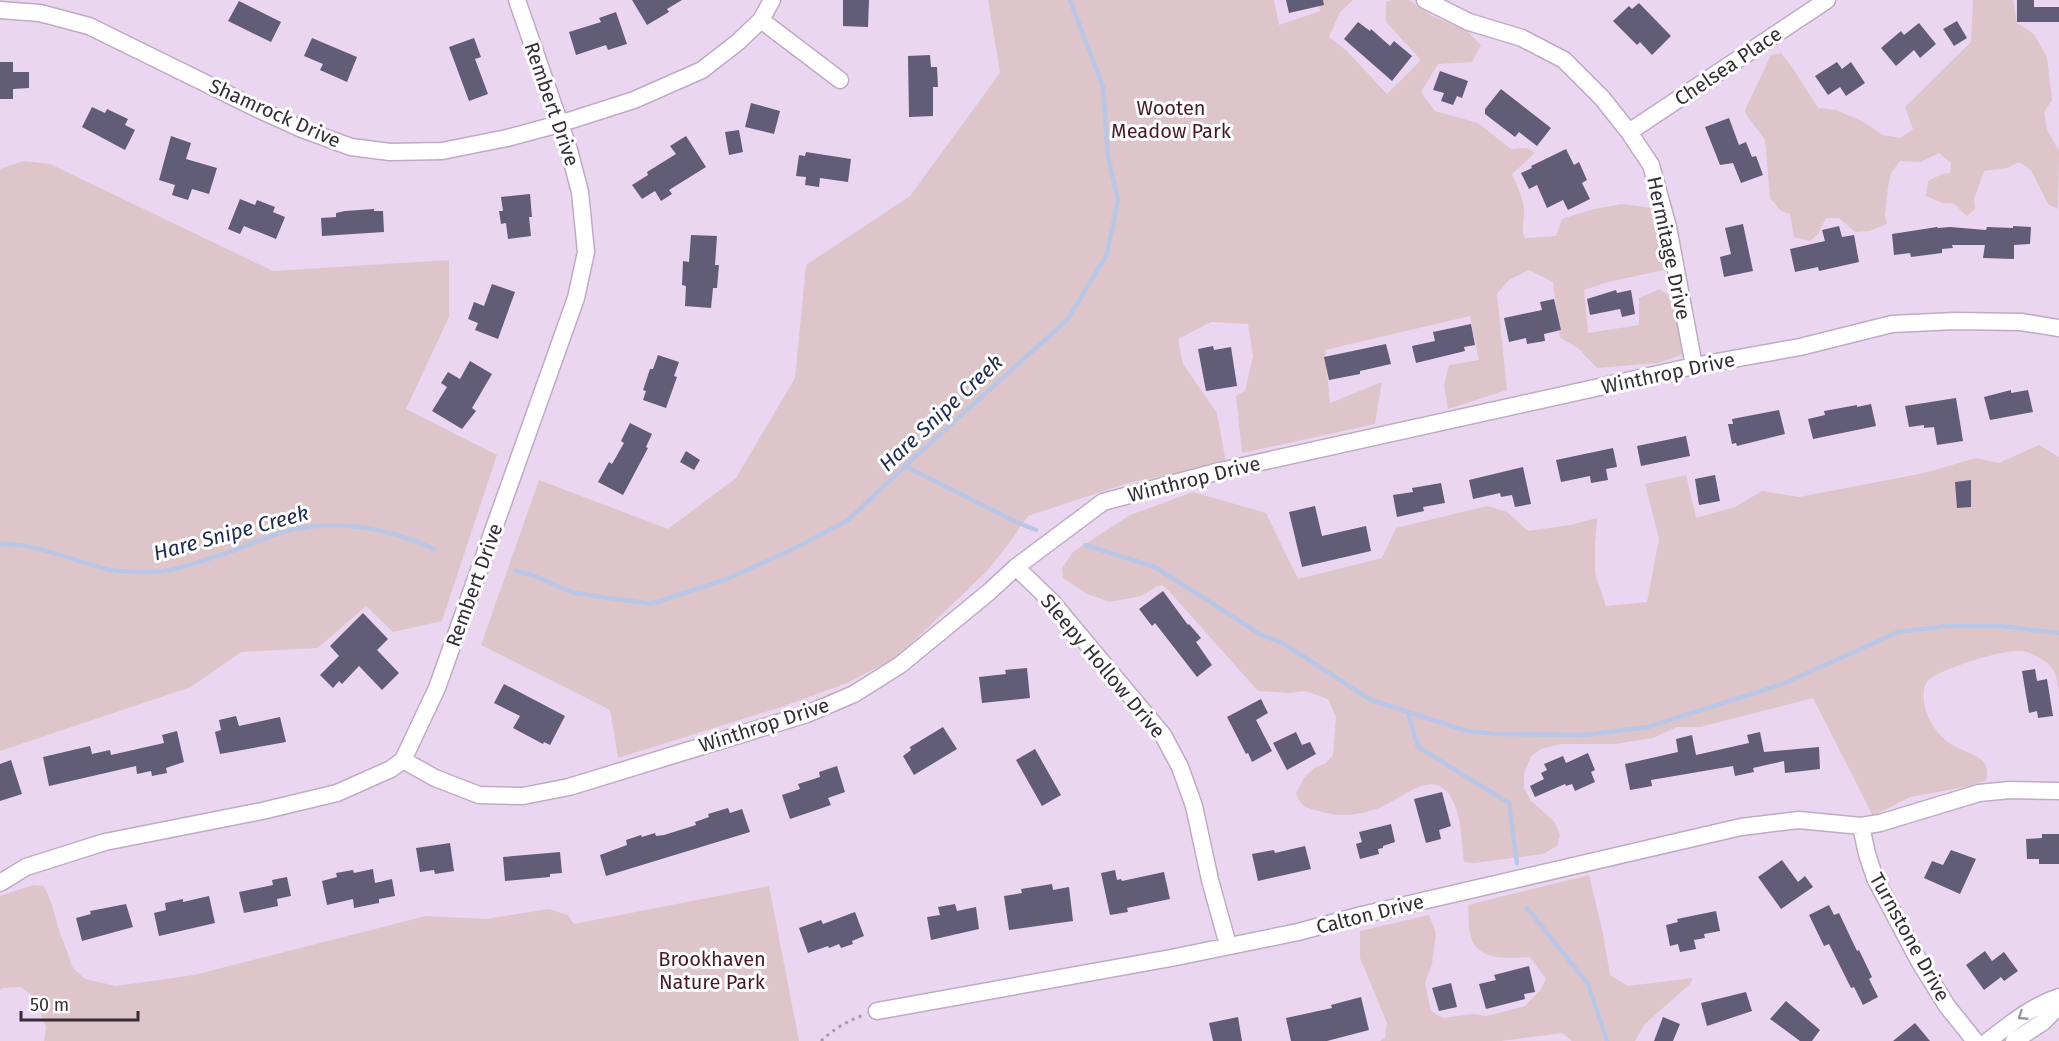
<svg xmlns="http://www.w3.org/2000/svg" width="2059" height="1041" viewBox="0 0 2059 1041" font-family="'Fira Sans',sans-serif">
  <rect width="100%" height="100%" fill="#ebd6f1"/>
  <!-- green -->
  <path fill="#dec5c9" d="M988,0H1274L1279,25L1320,11L1318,0H1353L1340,12L1329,37L1347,51L1387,94L1421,60L1386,22V2L1392,0H1409L1432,16L1467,31L1481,45L1472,62L1438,64L1421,92L1435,111L1478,123L1511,149L1527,148L1535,153L1512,174C1517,186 1523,197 1524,210C1525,220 1520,229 1525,238L1556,236L1562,219L1590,210L1621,204L1653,208L1664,270L1608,282L1584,290L1588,333L1639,325V298L1660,289L1672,298L1684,354L1658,363L1597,368L1578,348L1560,338L1553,282L1529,270L1509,280L1497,294L1507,390L1448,409L1444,386L1449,365L1479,360L1470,316L1325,350L1330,403L1382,382L1375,424L1242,453L1236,396L1245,391L1253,356L1248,324L1211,322L1178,339L1183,364L1217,413L1226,463L1128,483L1028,516L1010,542L987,571L897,657L847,683L781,707L618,758L610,710L481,645L539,480L668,529L736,478L795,378L806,265L910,196L1000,73Z
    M1973,0H2013L2017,23L2034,34L2047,57L2052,100L2044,112L2047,130L2059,151L2058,209L2048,204L2031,170L2019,162L2007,168L1984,171L1974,199L1975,209L1967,216L1953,203H1942L1926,196L1928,181L1942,174L1950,173L1951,163L1939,153L1921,162L1900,161L1891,173L1888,187L1885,215L1887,224L1869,231L1855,232L1839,218H1826L1818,234L1810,241L1794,237L1790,214L1781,211L1770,198L1765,140L1746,114L1745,110L1771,55L1781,53L1794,70L1818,108L1836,110L1862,121L1883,135L1901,138L1913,129L1905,107L1971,42Z
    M23,161L50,164L273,271L449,260V317L406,409L497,455L442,621L393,632L366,606L318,648L241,652L191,687L0,751V169Z
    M2039,445L2059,457V691C2057,682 2057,672 2050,666C2044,659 2030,652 2022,651C2004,649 1944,668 1930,679C1927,681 1924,686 1924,690C1921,711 1935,734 1952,745C1967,754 1993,756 1986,780L1970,786L1910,797L1873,816L1813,698L1700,727H1677L1653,738L1615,744H1561L1541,749L1531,756L1524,774V788L1531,801L1554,821L1560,835L1557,846L1543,854L1474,863L1464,862C1461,843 1462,822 1454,803C1435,760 1400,803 1373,810C1354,816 1337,817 1319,811C1306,808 1300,806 1296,793L1304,778L1314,768L1326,763L1333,755L1336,717L1328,699L1305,691L1288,693L1258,691L1169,591L1162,585L1156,587L1141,596L1110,602L1087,594L1063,578L1062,568L1073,552L1130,515L1193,492L1266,513L1298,579L1382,558L1396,528L1487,506L1507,512L1528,531L1570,525L1597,518L1595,544V573L1606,606L1647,602L1659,539L1645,484L1686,475L1696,518L1735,507L1762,491L1799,497L1924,473L1976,458L1999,463Z
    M1589,875L1603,934L1610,975L1628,986L1693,978L1689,985L1645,1024L1635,1041H1572L1562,1033L1501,1041H1380L1385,1038L1387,1023L1360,958V931L1429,915L1436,933L1432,964L1425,983L1431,1011L1443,1018L1472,1014L1487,1016L1525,1006L1541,989L1546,979L1530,957C1507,958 1476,962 1470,934C1468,925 1469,914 1468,905Z
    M33,885L44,886L51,902L59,930L73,968L85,979L116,986L194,975L426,916L486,919L549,909L568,915L574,924L769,886L799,1041H44L46,1027L35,998L21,987L3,988L0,990V896Z"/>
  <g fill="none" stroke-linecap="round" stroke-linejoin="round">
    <!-- stream -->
    <path stroke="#bac6e6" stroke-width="4.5" d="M905,466L1014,521L1036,530
      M0,544C37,543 75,562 111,570C124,572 139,572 152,572C173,572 194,563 214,557C238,550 262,538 287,531C335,518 389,528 434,549
      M1085,545L1155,567L1260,634L1284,644L1371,700L1467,731L1499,734L1584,735L1648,727L1783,684L1898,632L1948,626H2002L2059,633
      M516,571L532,575L574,593L651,604L727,579L791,550L847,521L905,466L1068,319L1107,254L1118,200L1108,156L1103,87L1070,0
      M1408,714L1418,747L1509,803L1517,863
      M1527,908L1588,984L1607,1041"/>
  </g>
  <!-- building -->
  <path fill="#615c77" d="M632,0H682L667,9L669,12L647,25Z
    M843,0H869L868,27L843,26Z
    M1286,0H1323L1324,5L1289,13Z
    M2017,0H2034V7H2059V22H2017Z
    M239,1L281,22L271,42L228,21Z
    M1639,3L1671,36L1652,55L1640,42L1637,45L1613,21L1629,6L1632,9Z
    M616,12L627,44L608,50L606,45L576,55L569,32L601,22L599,18Z
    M1957,21L1967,38L1954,46L1943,29Z
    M1358,22L1370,31L1371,29L1390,46L1394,41L1412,56L1392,81L1344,39Z
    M1919,23L1936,44L1920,58L1914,50L1896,66L1881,48L1901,31L1904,35Z
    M312,38L357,57L347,82L320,70L323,64L304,56Z
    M474,38L481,57L475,59L488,94L469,101L449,47Z
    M930,55L931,67H937L938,87H933V116L909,117L908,56Z
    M0,62H13V72H29V88L13,89V99H0Z
    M1837,62L1842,69L1851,62L1865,83L1846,96L1840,87L1828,95L1815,76Z
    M1440,71L1468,81L1462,98L1457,96L1453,105L1441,101L1444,93L1433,90Z
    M1501,89L1551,128L1537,146L1519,132L1515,137L1485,114V109Z
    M751,103L780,111L774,134L745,127Z
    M92,107L105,113L107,109L128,119L125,125L135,130L125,150L82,127Z
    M1729,118L1739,145L1746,142L1752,157L1756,156L1763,175L1741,183L1733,163L1720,165L1705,127Z
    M739,130L743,152L729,155L725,132Z
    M171,136L191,143L186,159L217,168L209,194L192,189L188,200L172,195L175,185L159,180Z
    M686,136L706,167L669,190L672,194L661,201L655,191L642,199L632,185L648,175L647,172L676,154L670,146Z
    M1566,149L1574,165L1579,162L1587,180L1582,183L1590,199L1568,210L1563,200L1547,208L1537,185L1529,189L1521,173L1532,168L1531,166Z
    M806,152L851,159L848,182L820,178L819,187L805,185L806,177L796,176L799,155L805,156Z
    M530,194L532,217H529L531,236L508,239L506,223L501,224L499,211H503L501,197Z
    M240,199L255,205L257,200L275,207L273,212L285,217L276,239L244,226L240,234L228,229Z
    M374,209V211H383L384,232L322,236L321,218L336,217V213L345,211Z
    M1743,224L1753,271L1724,277L1720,257L1731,254L1725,228Z
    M1839,226L1842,237L1854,235L1859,262L1819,271L1818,267L1795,272L1790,249L1825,241L1822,230Z
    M2013,226L2031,227L2030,244L2014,245V259L1983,258L1985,245H1952L1953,248L1942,249V253L1911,257L1910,253L1894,255L1892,234L1937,227L1938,228L1950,227L1986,230L1987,227L2013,228Z
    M691,235L717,236L715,265H719L717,288H713L711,308L685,306L686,286L682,285L683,261L689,262Z
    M492,284L515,292L498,339L475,330L478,323L468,319L474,302L484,306Z
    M1616,290L1617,293L1631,290L1635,314L1622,317L1620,309L1590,315L1587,299Z
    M1554,299L1561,330L1544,334L1545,341L1527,344L1526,338L1509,342L1504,318L1542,310L1540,302Z
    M1471,324L1475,345L1464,347L1465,351L1416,363L1412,346L1435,341L1433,332Z
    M1386,344L1391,364L1360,371V374L1329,380L1324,357Z
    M1213,346L1214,350L1231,347L1237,386L1206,391L1198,349Z
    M658,355L679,362L674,376L677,377L666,408L643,400L646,391L643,390L650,369H653Z
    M470,361L492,374L472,408L476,411L462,429L432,411L447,387L441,383L448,372L460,379Z
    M2011,390V393L2028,390L2033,412L1990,420L1984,397Z
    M1956,398L1963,441L1937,445L1934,427L1924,428V425L1909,427L1905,406Z
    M1871,404L1876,426L1813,439L1808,419L1825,415L1824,411L1857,405V407Z
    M1779,410L1785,434L1737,446L1736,443L1732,444L1728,424H1733L1732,419Z
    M630,423L652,434L646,447L648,448L623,495L598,482L609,462L612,464L624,443L621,441Z
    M1686,436L1690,456L1641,466L1637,446Z
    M1613,448L1617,467L1606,469L1608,480L1591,483L1590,476L1561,482L1556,460Z
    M686,451L700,460L694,470L680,462Z
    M1523,467L1531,504L1515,507L1512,495L1501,497L1500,493L1473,499L1469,480Z
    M1715,475L1720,501L1699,505L1695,479Z
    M1971,480V507L1957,508L1955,482Z
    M1441,483L1445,503L1423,507L1424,511L1397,517L1393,495L1413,492L1412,488Z
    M1315,506L1322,536L1366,526L1371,551L1302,567L1289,512Z
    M1163,591L1188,625L1189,624L1201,638L1196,642L1212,665L1197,677L1155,623L1152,626L1139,609Z
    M363,613L388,639L377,650L399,673L382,690L359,666L342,684L339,681L333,688L320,675L339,656L330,646Z
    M1027,668L1030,698L982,703L979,677L1006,674L1005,670Z
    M2035,669L2037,681L2047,679L2053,716L2038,718L2037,711L2029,713L2022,671Z
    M504,684L565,716L550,745L544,742L543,744L513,728L520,716L494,703Z
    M1261,699L1268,713L1256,720L1272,751L1252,762L1248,753L1246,754L1227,717Z
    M236,716L239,726L280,717L286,742L220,754L215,732L221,730L219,720Z
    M943,727L957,749L914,775L903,756L911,750L910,747Z
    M177,731L184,762L166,768L167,773L152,776L151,771L137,774L136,766L49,786L43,757L90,746L92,754L110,750L111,755L164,743L162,735Z
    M1296,732L1302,745L1310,742L1316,754L1287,770L1273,743Z
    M1760,732L1764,752L1819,747L1820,769L1785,773L1784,761L1753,768L1754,772L1735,776L1733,766L1651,780L1652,786L1630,790L1625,764L1678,752L1676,739L1692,735L1696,755L1749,743L1747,735Z
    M1035,749L1061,795L1042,806L1016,760Z
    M1588,753L1595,770L1591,772L1595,782L1575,791L1572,784L1566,786L1565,784L1535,797L1530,786L1544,779L1541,773L1547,770L1544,764L1563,756L1566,763Z
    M11,760L22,794L0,801V764Z
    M837,766L845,792L828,798L831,805L790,819L782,795L800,789L798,784L820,777L819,772Z
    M1442,792L1451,826L1439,830L1441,839L1426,843L1414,799Z
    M728,808L730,813L742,809L750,832L606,876L600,855L627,845L626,840L641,835L642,837L655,833L656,836L664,835L696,825L695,822L709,817L708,814Z
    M1391,824L1395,842L1383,846V848L1378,849L1379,854L1360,859L1356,844L1362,842L1359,832Z
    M2042,834H2059V864H2039V859H2027L2026,839L2042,838Z
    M450,843L454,871L435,874L434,870L420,872L416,848Z
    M1305,846L1311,869L1258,881L1252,854L1274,850L1275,853Z
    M1951,850L1976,859L1960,894L1924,878L1932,861L1943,865Z
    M560,852L562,873L550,874V877L505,881L503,857Z
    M1782,860L1798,882L1805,876L1813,887L1781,909L1758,877Z
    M373,869L375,883L392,879L395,896L379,899V903L354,908L353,899L327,905L322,881L337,877L336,873L353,870L354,873Z
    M1115,870L1117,880L1121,879L1122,881L1164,872L1170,899L1127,908L1128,912L1110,915L1101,873Z
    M287,877L291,896L277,899L278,906L244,913L239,892L273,885L272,880Z
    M1052,884L1053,890L1069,887L1073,921L1009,930L1004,896L1022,893L1021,889Z
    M209,896L215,923L159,936L154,913L166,910L165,903L183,899V902Z
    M126,904L133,927L82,941L76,918L91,914L90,911Z
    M955,904L957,911L976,907L979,929L931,940L927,917L940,915L938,907Z
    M1829,905L1834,915L1839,913L1857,951L1859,950L1872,977L1869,979L1878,997L1863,1005L1854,987L1851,988L1829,944L1824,946L1809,915Z
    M1716,911L1720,931L1704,934L1705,938L1694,940L1696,949L1680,952L1678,944L1670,946L1666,925L1678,922L1677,919Z
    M855,912L864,936L852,941L853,944L841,948L839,944L829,948L828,946L808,953L799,928L821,920L823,924Z
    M1985,951L1992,961L2004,952L2018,971L2004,981L2001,977L1984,990L1966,965Z
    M1529,966L1535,992L1524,994L1525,999L1486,1009L1479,984L1496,980L1494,975Z
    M1451,983L1457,1007L1439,1011L1432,988Z
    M1746,992L1752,1011L1707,1026L1701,1003Z
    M1361,997L1369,1030L1327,1041H1291L1286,1018L1332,1008L1331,1005Z
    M1786,1001L1820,1030L1812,1041H1800L1770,1019Z
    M1238,1017L1242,1041H1213L1209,1023Z
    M1663,1017L1680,1024L1673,1041H1654Z
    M1915,1023L1930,1041H1893Z"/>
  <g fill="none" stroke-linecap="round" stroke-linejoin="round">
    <defs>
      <path id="minor" d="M1425,0L1469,22L1522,38L1564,60L1602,98L1629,132L1651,165L1668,227L1694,366
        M0,10L40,13L89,26L262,111L302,129L351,147L390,152L442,151L507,138L559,124L634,100L702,70L738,42L761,20L772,0
        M761,20L840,80
        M1629,132L1827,0
        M1016,567L1053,603L1163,735L1180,767L1194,806L1210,880L1228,945
        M403,760L435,778L479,795L523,796L569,787L807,714L854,694L900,665L989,592L1016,567L1103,502L1216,472L1694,366L1800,347L1892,324L1955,321L2021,322L2059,328
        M1861,826L1867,854L1875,878L1919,961L1947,1006L1975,1041
        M0,883L26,867L105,842L262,811L337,793L391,769L403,760L437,688L576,298L586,252L580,192L569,150L517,0
        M877,1011L1171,958L1298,932L1362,915L1741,827L1799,820L1861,826L1880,823L1979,793L2010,790L2059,791
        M1988,1041C2010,1024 2032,1006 2059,997
        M2014,1041L2043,1022L2059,1006"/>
    </defs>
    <!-- minor casing -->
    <use href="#minor" stroke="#beabc4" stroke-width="19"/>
    <!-- path -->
    <path stroke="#a999ae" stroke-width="3" stroke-dasharray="3 4.5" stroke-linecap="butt" d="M821,1041C834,1029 847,1021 864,1015"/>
    <!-- minor -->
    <use href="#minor" stroke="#fff" stroke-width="16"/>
  </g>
  <!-- one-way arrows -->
  <defs><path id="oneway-chevron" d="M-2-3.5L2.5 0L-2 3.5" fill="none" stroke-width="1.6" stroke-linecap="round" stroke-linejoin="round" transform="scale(1.5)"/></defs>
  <use stroke="#9a969b" href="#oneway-chevron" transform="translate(2022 1016) rotate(147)"/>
  <g text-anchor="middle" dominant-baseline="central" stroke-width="6" stroke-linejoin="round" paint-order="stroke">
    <!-- street labels -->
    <g font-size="20" fill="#352d37" stroke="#fff">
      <text transform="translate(1728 66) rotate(-34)">Chelsea Place</text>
      <text transform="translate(552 104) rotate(71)">Rembert Drive</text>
      <text transform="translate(275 113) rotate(24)">Shamrock Drive</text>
      <text transform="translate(1669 248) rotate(78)">Hermitage Drive</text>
      <text transform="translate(1668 373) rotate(-12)">Winthrop Drive</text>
      <text transform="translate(1194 479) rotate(-14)">Winthrop Drive</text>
      <text transform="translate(474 585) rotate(-70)">Rembert Drive</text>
      <text transform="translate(1103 666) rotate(50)">Sleepy Hollow Drive</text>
      <text transform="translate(764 725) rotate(-18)">Winthrop Drive</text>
      <text transform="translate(1370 914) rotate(-14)">Calton Drive</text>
      <text transform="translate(1910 937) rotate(61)">Turnstone Drive</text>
    </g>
    <!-- park labels -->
    <g font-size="20" fill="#4a1825" stroke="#fff">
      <text x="1171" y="108">Wooten<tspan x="1171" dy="23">Meadow Park</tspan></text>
      <text x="712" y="959">Brookhaven<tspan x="712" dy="23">Nature Park</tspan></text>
    </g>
    <!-- water labels -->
    <g font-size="21" font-style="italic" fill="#1d2a53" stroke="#fff">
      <text transform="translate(941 413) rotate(-43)">Hare Snipe Creek</text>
      <text transform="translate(231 533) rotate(-15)">Hare Snipe Creek</text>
    </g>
  </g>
  <!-- scale -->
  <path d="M21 1011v9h117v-9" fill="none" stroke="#352d37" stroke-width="3"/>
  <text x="30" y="1011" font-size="18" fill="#352d37" stroke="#ffffff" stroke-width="4.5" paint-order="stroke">50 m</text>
</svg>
